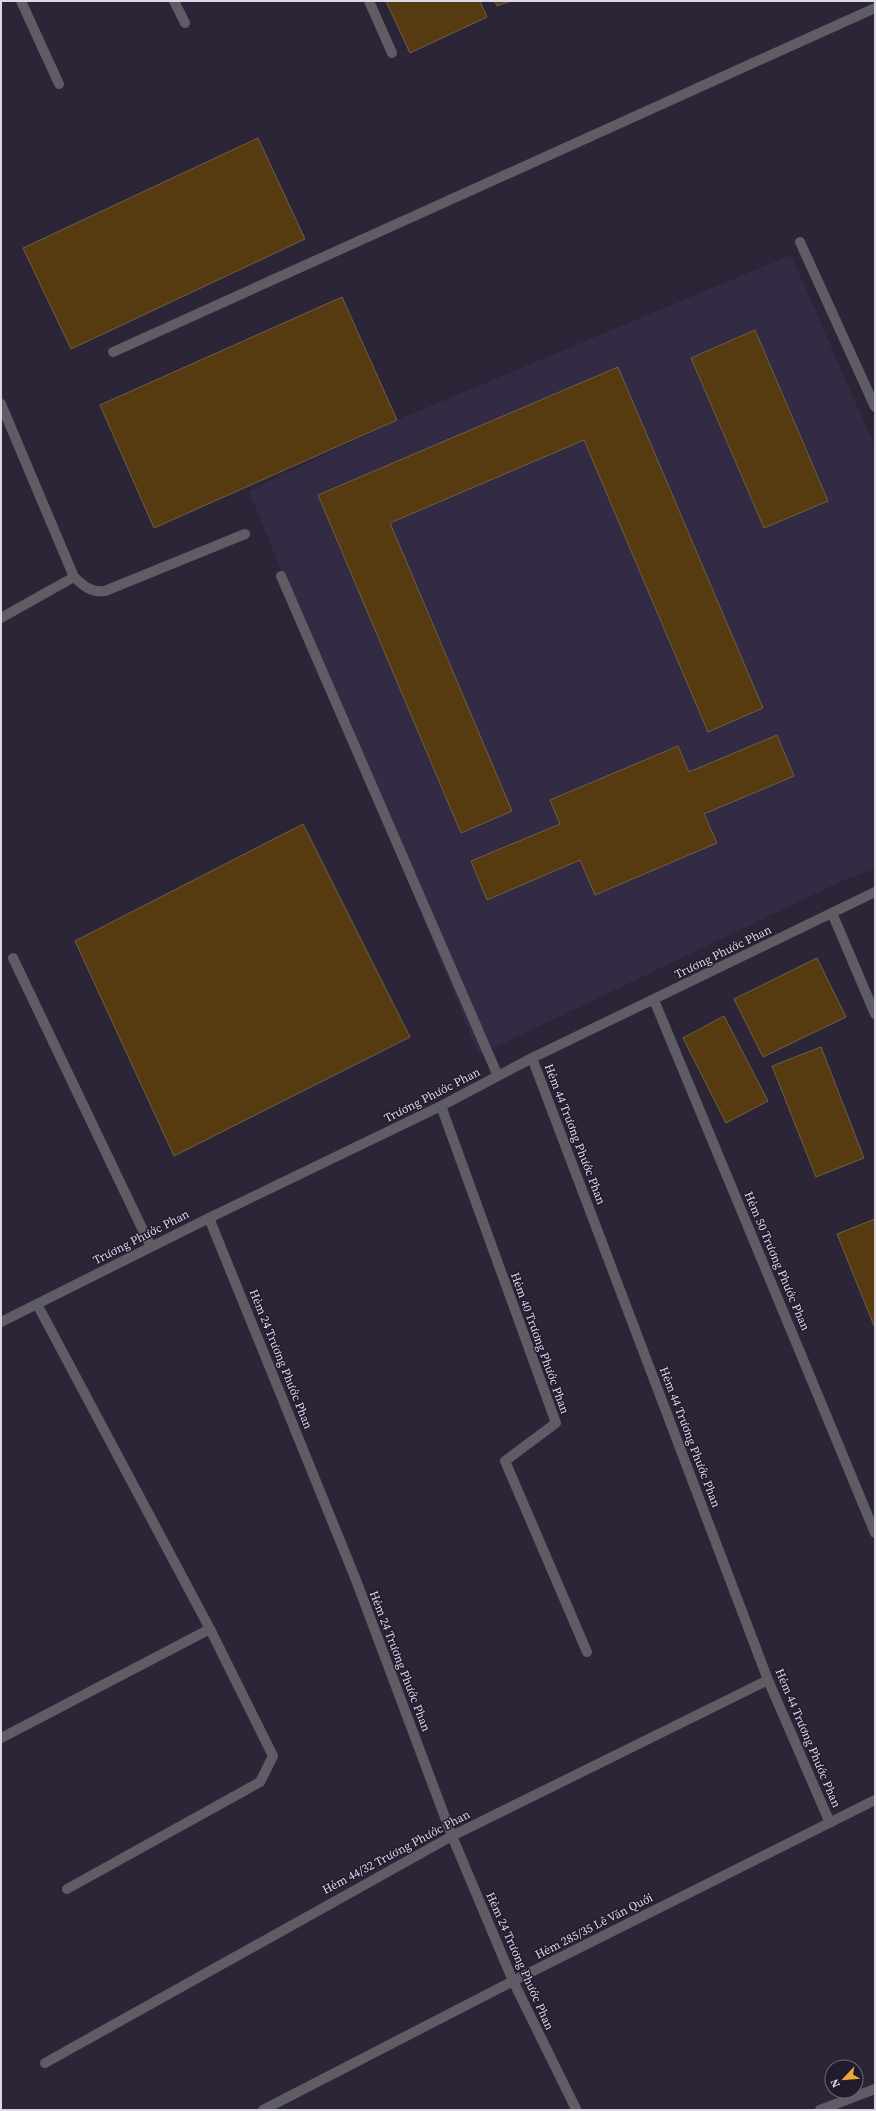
<svg xmlns="http://www.w3.org/2000/svg" width="876" height="2111" viewBox="0 0 876 2111" font-family="'Source Serif 4',serif">
  <rect width="100%" height="100%" fill="#2c2538"/>
  <!-- built -->
  <path fill="#332a44" d="M791,255L875,447V869L842,881L479,1055L249,491L397,420Z"/>
  <!-- building -->
  <path fill="#553b0f" stroke="#6e5f4a" d="M386,1H480L487,17L410,53Z
    M495,1H511L497,6Z
    M258,138L305,239L71,349L23,248Z
    M342,297L397,420L154,528L100,405Z
    M755,330L828,501L764,528L691,358Z
    M618,367L763,708L708,732L584,440L390,523L512,811L461,833L318,495Z
    M777,735L794,776L704,814L717,843L595,895L580,860L487,900L471,861L560,824L550,800L678,746L689,772Z
    M303,824L410,1037L174,1156L75,941Z
    M817,958L846,1017L763,1057L734,999Z
    M724,1016L768,1101L726,1123L683,1038Z
    M821,1047L864,1158L816,1177L772,1066Z
    M875,1219V1328L837,1234Z"/>
  <g fill="none" stroke-linecap="round" stroke-linejoin="round">
    <!-- minor -->
    <path stroke="#5f5c66" stroke-width="10" d="M21,1L59,84
      M174,1L185,23
      M369,1L392,53
      M800,242L875,407
      M113,352L875,8
      M1,404L74,577
      M281,576L498,1076
      M1,618L74,577C84,586 91,593 105,591L245,534
      M832,913L875,1014
      M13,958L151,1247
      M654,1000L875,1533
      M532,1058L768,1680L830,1823
      M441,1106L556,1423L505,1461L587,1652
      M209,1218L356,1580L452,1836L513,1981L576,2109
      M37,1304L210,1629L273,1756L260,1782L67,1889
      M1,1322L209,1218L441,1106L532,1058L875,892
      M1,1738L210,1629
      M45,2063L452,1836L768,1680
      M263,2110L513,1981L875,1800
      M820,2110L875,2089"/>
  </g>
  <g text-anchor="middle" dominant-baseline="central" stroke-width="3" stroke-linejoin="round" paint-order="stroke">
    <!-- street labels -->
    <g font-size="12" fill="#dcd8e6" stroke="#221b2e">
      <text transform="translate(723 952) rotate(-26)">Trương Phước Phan</text>
      <text transform="translate(432 1095) rotate(-27)">Trương Phước Phan</text>
      <text transform="translate(575 1134) rotate(69)">Hẻm 44 Trương Phước Phan</text>
      <text transform="translate(141 1237) rotate(-27)">Trương Phước Phan</text>
      <text transform="translate(777 1261) rotate(67)">Hẻm 50 Trương Phước Phan</text>
      <text transform="translate(540 1343) rotate(70)">Hẻm 40 Trương Phước Phan</text>
      <text transform="translate(281 1359) rotate(68)">Hẻm 24 Trương Phước Phan</text>
      <text transform="translate(690 1437) rotate(69)">Hẻm 44 Trương Phước Phan</text>
      <text transform="translate(400 1661) rotate(69)">Hẻm 24 Trương Phước Phan</text>
      <text transform="translate(808 1738) rotate(67)">Hẻm 44 Trương Phước Phan</text>
      <text transform="translate(396 1852) rotate(-28)">Hẻm 44/32 Trương Phước Phan</text>
      <text transform="translate(594 1926) rotate(-27)">Hẻm 285/35 Lê Văn Quới</text>
      <text transform="translate(520 1961) rotate(66)">Hẻm 24 Trương Phước Phan</text>
    </g>
  </g>
  <!-- border -->
  <rect width="876" height="2111" fill="none" stroke="#dcd8e6" stroke-width="4"/>
  <!-- north arrow -->
  <g transform="translate(844 2079) rotate(244)"><circle r="19" fill="#221b2e" stroke="#6c6778"/>
  <path d="M0-3L7 15L0 10L-7 15Z" fill="#eba93a"/>
  <text y="-6" font-size="11" font-weight="bold" text-anchor="middle" fill="#dcd8e6">N</text>
  </g>
</svg>
